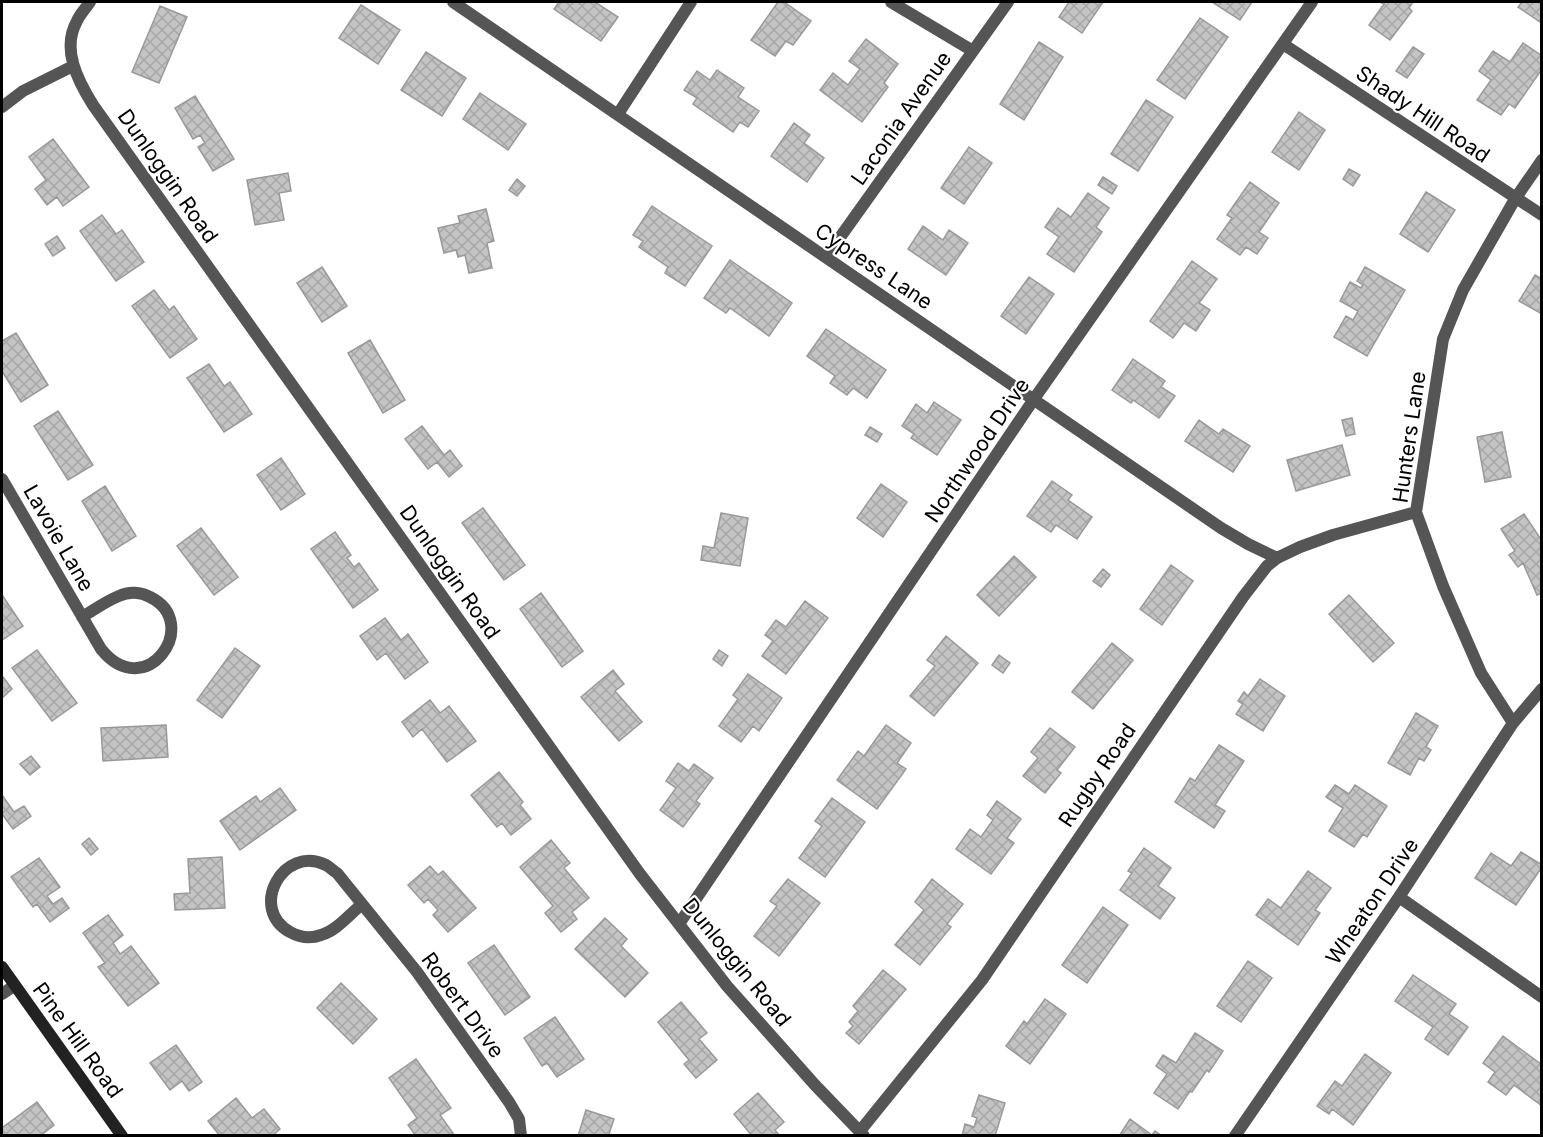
<svg xmlns="http://www.w3.org/2000/svg" width="1543" height="1137" viewBox="0 0 1543 1137" font-family="Inter,sans-serif">
  <defs>
    <pattern id="building-cross-hatch" width="8" height="8" patternUnits="userSpaceOnUse" patternTransform="scale(1.5)"><rect width="8" height="8" fill="#c4c4c4"/><path d="M0 0l8 8M0 8l8-8" fill="none" stroke="#a7a7a7"/></pattern>
  </defs>
  <rect width="100%" height="100%" fill="#fff"/>
  <!-- building -->
  <path fill="url(#building-cross-hatch)" stroke="#999" stroke-width="1.5" d="M559,2H595L618,17L601,41L554,9Z
    M778,2H784L811,21L793,45L786,41L775,56L751,40Z
    M1069,2H1103L1082,33L1059,17Z
    M1212,2H1252L1240,20Z
    M1380,2H1413L1409,8L1412,11L1390,40L1369,25L1384,4Z
    M1522,2H1542V19L1540,22L1518,7Z
    M361,5L400,30L378,64L339,38Z
    M160,6L187,17L159,83L132,72Z
    M1200,18L1228,37L1185,99L1157,80Z
    M866,39L898,64L884,83L888,87L862,122L820,90L833,73L848,85L860,69L849,61Z
    M1039,42L1063,57L1024,120L1000,104Z
    M1523,43L1542,56V69L1515,108L1509,104L1501,115L1477,100L1491,80L1479,71L1493,51L1510,62Z
    M1413,47L1424,54L1407,78L1396,71Z
    M426,52L466,78L442,116L401,90Z
    M717,70L744,88L738,97L759,111L748,127L740,122L733,132L693,104L697,98L684,90L697,71L710,80Z
    M480,93L526,124L508,150L463,119Z
    M195,96L234,159L213,171L198,147L205,143L200,135L193,139L175,108Z
    M1146,100L1173,117L1138,171L1111,154Z
    M1299,112L1325,130L1299,170L1272,152Z
    M794,123L810,135L804,143L824,158L807,182L771,156Z
    M53,139L89,187L63,206L57,197L47,205L35,189L46,180L29,157Z
    M969,147L992,163L964,204L941,188Z
    M1349,169L1360,175L1353,186L1343,179Z
    M288,173L291,191L279,193L284,220L255,225L247,180Z
    M1103,177L1117,186L1112,194L1098,185Z
    M517,179L525,186L517,196L509,190Z
    M1250,182L1279,203L1259,232L1268,238L1257,254L1246,247L1240,255L1217,239L1232,218L1227,215Z
    M1426,192L1455,210L1428,252L1400,234Z
    M1088,193L1109,208L1096,227L1102,232L1074,272L1047,254L1059,237L1045,227L1058,208L1071,217Z
    M652,206L712,246L685,286L665,273L668,267L639,247L643,241L633,235Z
    M486,209L494,241L487,243L492,268L469,273L465,255L458,257L456,250L444,253L438,228L460,223L458,216Z
    M102,215L116,234L122,230L144,262L116,281L80,231Z
    M923,226L943,240L949,230L968,243L946,275L908,249Z
    M57,236L65,248L53,256L45,244Z
    M730,260L792,303L769,336L730,308L726,313L704,298Z
    M1192,261L1217,279L1199,303L1210,310L1196,331L1184,323L1173,338L1150,321Z
    M322,267L347,306L322,322L297,283Z
    M1365,267L1405,290L1367,356L1334,337L1346,316L1353,320L1358,311L1340,301L1350,282L1361,288L1363,285L1357,281Z
    M1535,275L1542,279V314L1519,301Z
    M1029,277L1054,294L1026,334L1001,316Z
    M154,290L169,310L174,306L197,339L170,358L132,306Z
    M826,329L886,370L867,398L853,388L847,395L830,383L835,376L807,356Z
    M16,333L48,385L21,402L2,371V341Z
    M370,340L405,400L383,413L348,353Z
    M1133,359L1165,381L1161,387L1175,396L1159,418L1133,400L1131,403L1112,390Z
    M209,364L224,386L230,382L252,414L224,432L187,378Z
    M934,402L961,420L937,455L911,438L914,434L902,426L916,404L927,413Z
    M58,411L93,465L68,480L34,426Z
    M1352,418L1355,434L1346,436L1342,420Z
    M1199,420L1219,434L1223,429L1250,446L1233,472L1185,441Z
    M422,426L444,455L450,450L462,466L449,477L437,462L428,469L405,439Z
    M870,427L882,434L877,442L865,435Z
    M1502,432L1511,477L1485,482L1477,437Z
    M1342,445L1350,475L1296,491L1287,460Z
    M281,458L305,494L281,510L257,475Z
    M1052,481L1072,495L1068,500L1092,517L1077,539L1056,525L1051,532L1027,516Z
    M881,484L907,502L883,537L857,518Z
    M105,486L136,536L112,551L82,501Z
    M483,508L525,565L504,580L462,523Z
    M721,513L748,518L740,566L701,560L703,546L714,548Z
    M1524,514L1542,541V593L1537,595L1523,563L1518,567L1509,555L1515,551L1501,529Z
    M201,528L238,577L214,595L177,546Z
    M335,532L351,555L347,558L354,567L359,563L378,590L353,608L311,549Z
    M1014,556L1036,577L999,616L977,595Z
    M1171,565L1193,581L1162,625L1140,609Z
    M1103,569L1110,575L1101,587L1093,581Z
    M541,593L583,651L562,667L520,609Z
    M2,595L23,626L2,640Z
    M1349,595L1394,643L1373,662L1329,614Z
    M805,601L828,618L786,674L762,656L773,641L765,635L776,620L786,627Z
    M385,618L401,640L408,634L428,662L405,679L386,653L377,660L360,636Z
    M946,636L978,663L934,716L910,696L935,666L927,660Z
    M1112,643L1133,660L1093,709L1072,692Z
    M235,648L260,666L222,718L197,700Z
    M37,650L77,703L52,721L12,668Z
    M719,650L728,656L722,666L713,659Z
    M999,655L1010,663L1003,673L992,665Z
    M613,670L624,684L615,691L642,722L619,741L581,697Z
    M748,674L782,698L759,731L753,726L741,742L719,726L738,699L733,695Z
    M3,677L12,689L2,698V678Z
    M1260,679L1285,696L1263,731L1236,714L1243,704L1238,701L1244,692L1248,696Z
    M430,700L440,713L449,706L476,741L447,762L422,729L413,737L402,722Z
    M1416,713L1438,726L1426,747L1431,750L1424,761L1419,758L1410,775L1388,763Z
    M166,725L168,757L103,761L101,728Z
    M886,725L911,743L897,763L906,769L877,809L837,780L858,751L864,756Z
    M1050,728L1075,747L1057,770L1061,773L1045,793L1023,776L1038,758L1031,752Z
    M1219,745L1244,761L1215,805L1225,811L1214,828L1175,802L1190,778L1195,781Z
    M31,756L40,767L30,775L20,764Z
    M678,763L689,771L694,764L713,778L696,801L700,804L683,827L660,810L676,788L666,781Z
    M499,772L523,802L520,805L531,819L511,835L502,823L497,827L471,795Z
    M1335,785L1349,794L1355,785L1387,806L1367,837L1363,834L1354,847L1329,831L1343,808L1326,797Z
    M280,788L296,810L240,850L220,821L256,796L260,802Z
    M2,795L14,812L24,806L31,816L13,829L2,814Z
    M832,798L865,822L825,877L799,858L822,826L815,821Z
    M997,801L1021,819L1007,838L1014,843L991,874L956,849L970,829L981,837L993,820L987,815Z
    M89,838L98,849L91,855L82,844Z
    M551,840L570,863L564,868L589,898L572,912L577,919L561,932L545,913L553,906L520,867Z
    M1144,848L1171,868L1158,886L1175,898L1160,919L1120,890L1132,873L1128,871Z
    M1521,852L1542,865V867L1516,905L1475,878L1491,853L1511,866Z
    M222,857L225,908L175,910L174,894L190,893L188,859Z
    M39,858L60,887L47,896L53,904L62,898L69,908L50,922L37,904L33,907L11,877Z
    M430,866L438,875L443,871L476,908L448,932L433,915L438,910L428,899L424,903L408,885Z
    M1308,871L1331,888L1315,910L1320,913L1298,945L1256,915L1268,899L1281,908Z
    M788,879L820,903L779,956L754,936L777,906L770,901Z
    M932,879L963,904L947,924L951,927L920,965L895,945L924,910L915,902Z
    M1103,907L1128,925L1087,983L1062,965Z
    M108,915L123,935L113,943L120,954L131,946L159,983L128,1006L98,967L105,963L83,933Z
    M605,918L627,939L621,946L648,973L625,997L575,949Z
    M494,945L530,997L505,1015L468,963Z
    M1248,961L1272,978L1241,1022L1217,1006Z
    M883,970L906,989L859,1044L846,1033L853,1026L849,1022L858,1011L853,1006Z
    M1413,975L1456,1004L1449,1014L1468,1027L1448,1055L1425,1039L1433,1027L1395,1001Z
    M341,983L377,1019L353,1044L317,1008Z
    M1045,999L1066,1014L1030,1064L1006,1046L1024,1021L1027,1024Z
    M681,1002L707,1033L699,1039L717,1060L696,1078L684,1064L689,1060L658,1022Z
    M555,1017L584,1059L557,1077L547,1063L542,1066L524,1038Z
    M1195,1033L1223,1051L1209,1072L1207,1070L1192,1092L1190,1091L1178,1109L1154,1093L1167,1074L1156,1066L1163,1055L1176,1063Z
    M1503,1036L1542,1065V1106L1514,1085L1506,1095L1488,1082L1495,1072L1483,1063Z
    M176,1045L202,1082L189,1091L182,1081L170,1090L150,1063Z
    M1365,1054L1391,1073L1353,1125L1332,1109L1329,1114L1317,1106L1335,1081L1342,1086Z
    M416,1059L451,1108L440,1115L455,1136H416L408,1125L417,1118L389,1078Z
    M758,1093L784,1122L775,1130L780,1136H752L734,1114Z
    M979,1095L1005,1103L995,1136H962L965,1124L974,1127L977,1118L972,1116Z
    M236,1098L252,1118L264,1109L280,1129L272,1136H220L208,1121Z
    M37,1102L54,1125L40,1136H4L2,1132V1128Z
    M586,1110L614,1119L609,1134L615,1136H578Z
    M1130,1119L1152,1135L1155,1131L1162,1136H1119Z"/>
  <g fill="none" stroke-linecap="round" stroke-linejoin="round">
    <!-- street -->
    <path stroke="#555" stroke-width="12" d="M90,2C86,8 80,14 77,21C61,49 78,81 93,105L640,874L727,986L815,1085L864,1136
      M453,2L1221,528L1248,544L1277,558
      M891,2L973,51
      M1283,44L1542,215
      M2,107L23,91L73,66
      M618,114L691,2
      M826,257L1008,2
      M2,479L101,649C146,705 203,623 150,597C141,592 129,591 119,596C106,601 94,610 82,617
      M1513,723L1481,673L1443,586L1416,512L1443,339L1463,290L1515,199L1542,160
      M1399,897L1542,997
      M361,905C349,915 336,931 321,935C310,939 299,937 290,932C248,909 283,844 326,865C330,867 333,871 337,873L417,972L509,1102L519,1119L521,1136
      M679,924L1034,399L1312,2
      M2,994L14,986
      M860,1131L982,980L1243,597L1267,566L1277,558L1300,547L1333,535L1416,512
      M1235,1136L1399,897L1513,723L1542,689"/>
    <!-- secondary -->
    <path stroke="#222" stroke-width="12" d="M2,967L122,1136"/>
  </g>
  <g text-anchor="middle" dominant-baseline="central" stroke-width="4.5" stroke-linejoin="round" paint-order="stroke">
    <!-- street labels -->
    <g font-size="21" fill="#000" stroke="#fff">
      <text transform="translate(1423 114) rotate(34)">Shady Hill Road</text>
      <text transform="translate(901 118) rotate(-55)">Laconia Avenue</text>
      <text transform="translate(168 176) rotate(55)">Dunloggin Road</text>
      <text transform="translate(874 266) rotate(34)">Cypress Lane</text>
      <text transform="translate(1409 437) rotate(-82)">Hunters Lane</text>
      <text transform="translate(977 450) rotate(-56)">Northwood Drive</text>
      <text transform="translate(59 538) rotate(60)">Lavoie Lane</text>
      <text transform="translate(450 572) rotate(55)">Dunloggin Road</text>
      <text transform="translate(1097 775) rotate(-56)">Rugby Road</text>
      <text transform="translate(1372 901) rotate(-56)">Wheaton Drive</text>
      <text transform="translate(737 962) rotate(51)">Dunloggin Road</text>
      <text transform="translate(463 1005) rotate(54)">Robert Drive</text>
      <text transform="translate(78 1040) rotate(54)">Pine Hill Road</text>
    </g>
  </g>
  <!-- border -->
  <rect width="1543" height="1137" fill="none" stroke="#000000" stroke-width="6"/>
</svg>
